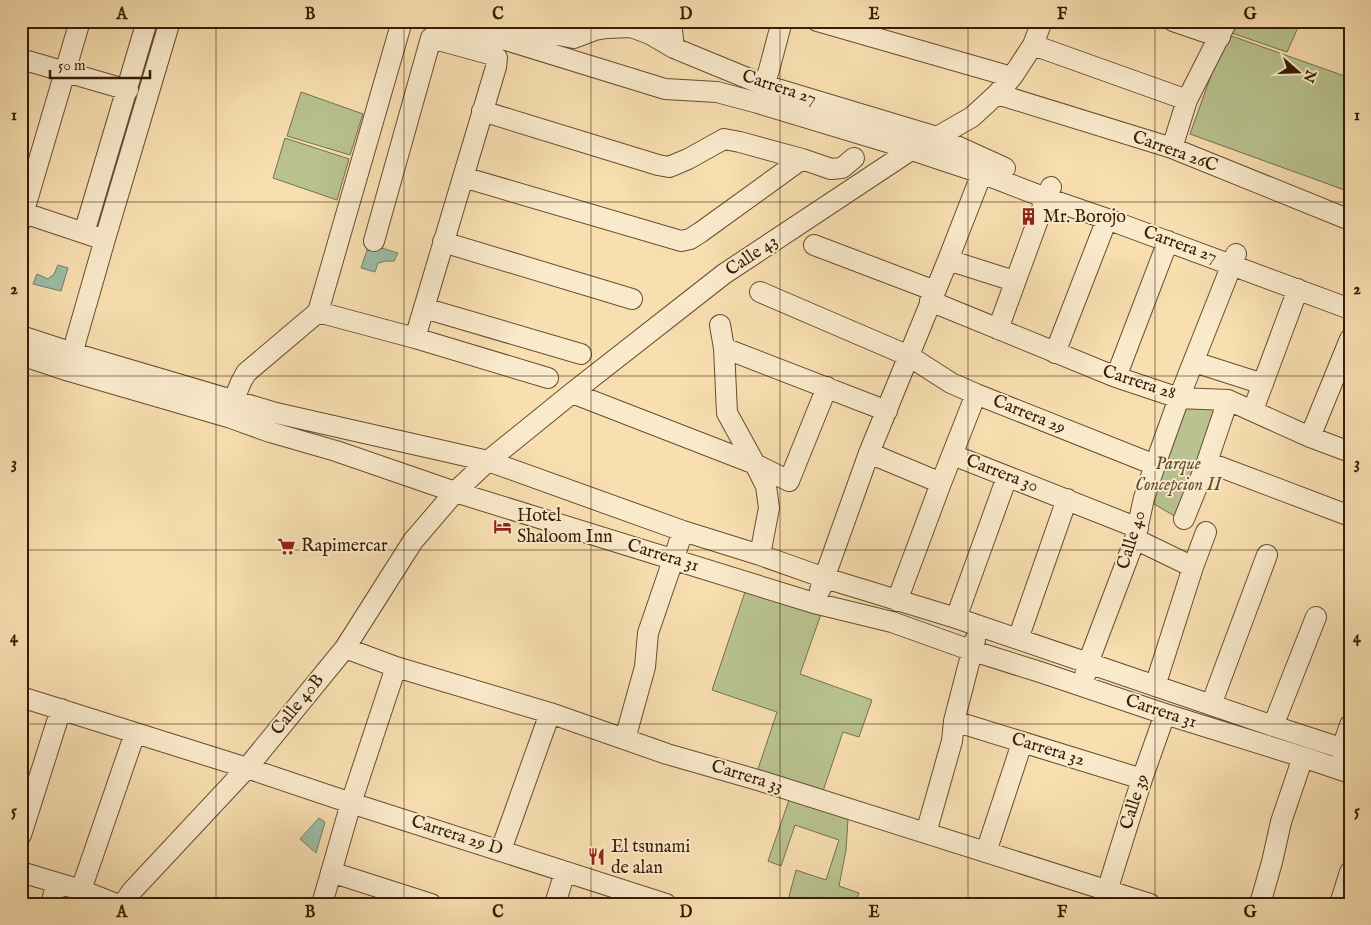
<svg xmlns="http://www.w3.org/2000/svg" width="1371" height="925" viewBox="0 0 1371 925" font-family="'IM FELL English',serif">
  <rect width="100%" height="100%" fill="#f8dfb0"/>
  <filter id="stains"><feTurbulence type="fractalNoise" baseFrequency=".004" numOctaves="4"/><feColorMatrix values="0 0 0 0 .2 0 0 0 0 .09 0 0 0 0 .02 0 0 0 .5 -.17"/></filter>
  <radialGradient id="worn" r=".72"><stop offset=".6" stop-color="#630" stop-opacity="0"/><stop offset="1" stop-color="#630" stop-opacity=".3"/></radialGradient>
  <!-- green -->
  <path fill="#b8c390" stroke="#78704a" d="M1231,21H1301L1287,52L1226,31Z
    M1226,34L1350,78V192L1190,134Z
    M301,92L363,114L350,155L287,136Z
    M285,138L349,159L337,200L273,178Z
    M1178,400H1227L1188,524L1144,498Z
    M746,589L821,614L800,674L872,700L859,737L843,732L822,794L757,772L777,712L712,690Z
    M789,800L848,819L846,850L839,886L859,893L855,904H787L796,870L826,880L839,840L795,825L781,866L768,861Z"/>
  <!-- water -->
  <path fill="#9dbda9" stroke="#757d67" d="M369,244L398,253L394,261H386L378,263L375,272L361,268Z
    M58,265L68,268L61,291L33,284L37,274L48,279L54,274Z
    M319,818L325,822L316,853L300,839Z"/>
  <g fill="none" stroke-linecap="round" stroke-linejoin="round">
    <defs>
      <path id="minor" d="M439,21L506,40L665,89L717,92L758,103L897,145L981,173L1046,198L1107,219L1350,309
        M506,21L548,33L574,38L595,30L607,28L631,27L650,34L674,48L764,85L937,137L1005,168
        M671,21L674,48
        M817,21L1012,77
        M1173,21L1220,37
        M1033,45L1187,100
        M21,59L128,90
        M764,85L769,70L782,21
        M997,94L1172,148L1350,220
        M482,111L658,165L669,167L688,159L724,139L740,142L802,159L831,169L842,168L854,158
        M1172,148L1187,100L1227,21
        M463,177L681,241L690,239L701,232L802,159
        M21,212L96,237
        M21,221L80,21
        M84,233L147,21
        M374,241L431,38L493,55L497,58L496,67L415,338
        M443,242L632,299
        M814,245L935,291
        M948,260L1014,281
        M760,292L909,356L951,383L976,394L1155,465
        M930,301L1116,377L1179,398L1228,400L1310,437L1350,452
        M424,308L581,354
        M318,312L415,338L548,378
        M720,325L724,348L727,413L755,464L766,486L769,508L760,555
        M998,329L1046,198L1051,187
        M21,336L73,353L276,413L488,461L683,531L760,555L825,578L956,618L1273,726L1350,751
        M724,348L887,411
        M1055,353L1107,219
        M21,355L69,371L231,418L270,432L336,451L455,492L814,603L892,622L973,651L1040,672L1165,714L1303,757L1350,773
        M1194,362L1263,384
        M70,366L76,340L105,239L170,21
        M1116,377L1168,241
        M572,393L755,464L789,481L827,387
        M1253,410L1298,289
        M232,413C234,398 238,386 246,373L318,312L402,21
        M1310,437L1350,339
        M869,453L941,483
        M953,455L1138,528
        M1207,462L1350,516
        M1184,519L1207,462L1228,400
        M1135,539L1193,567
        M820,590L869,453L948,260L987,160
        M897,601L941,483L976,394
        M956,618L1007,477
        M1018,639L1067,499
        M345,648L396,667L550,713L667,754L761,781L1150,904
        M1085,676L1088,663L1135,539L1144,498L1155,465L1179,398L1236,254
        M1155,686L1193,567L1206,532
        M21,697L247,768L351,803L666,904
        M1211,705L1267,555
        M954,721L1142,779
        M1273,726L1316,617
        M625,739L645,667L648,633L683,531
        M1344,762L1342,748L1350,725
        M926,833L952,741L954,721L975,640
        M21,835L61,709
        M501,850L550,713
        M986,852L1022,743
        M21,872L81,890L116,904
        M331,872L431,904
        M81,890L135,733
        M1107,891L1142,779L1165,714
        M51,904L57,883
        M123,904L132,891L247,768L345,648L413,541L455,492L488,461L572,393L724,274L911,150L937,137L972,117L997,94L1012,77L1033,45L1042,21
        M322,904L351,803L396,667
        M555,904L565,872
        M1260,904L1272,862L1281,822L1303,757
        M1340,904L1350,872"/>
    </defs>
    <!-- minor casing -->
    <use href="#minor" stroke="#684d2f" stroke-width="22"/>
    <!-- minor -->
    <use href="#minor" stroke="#faeacc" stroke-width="20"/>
  </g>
  <!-- grid -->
  <path fill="none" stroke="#381c04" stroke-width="1" stroke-opacity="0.55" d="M216,21V904M404,21V904M591,21V904M780,21V904M968,21V904M1155,21V904M21,202H1350M21,376H1350M21,550H1350M21,724H1350"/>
  <!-- icons -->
  <defs>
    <symbol id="building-bare" viewBox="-9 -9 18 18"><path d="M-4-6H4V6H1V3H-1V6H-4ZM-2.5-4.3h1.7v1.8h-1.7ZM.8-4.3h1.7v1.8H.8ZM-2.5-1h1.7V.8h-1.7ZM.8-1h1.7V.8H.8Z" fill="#8f2418" stroke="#faeacc" stroke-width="2.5" paint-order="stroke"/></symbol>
    <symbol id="hotel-bare" viewBox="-9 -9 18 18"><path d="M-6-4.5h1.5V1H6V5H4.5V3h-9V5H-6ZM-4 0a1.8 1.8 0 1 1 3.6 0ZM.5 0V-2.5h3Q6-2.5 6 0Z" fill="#8f2418" stroke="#faeacc" stroke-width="2.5" paint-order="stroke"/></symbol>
    <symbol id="supermarket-bare" viewBox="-9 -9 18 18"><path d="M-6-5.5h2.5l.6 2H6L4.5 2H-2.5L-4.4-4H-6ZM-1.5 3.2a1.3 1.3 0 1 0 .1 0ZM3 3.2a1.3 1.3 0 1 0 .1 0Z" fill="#8f2418" stroke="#faeacc" stroke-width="2.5" paint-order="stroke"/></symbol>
    <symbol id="restaurant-bare" viewBox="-9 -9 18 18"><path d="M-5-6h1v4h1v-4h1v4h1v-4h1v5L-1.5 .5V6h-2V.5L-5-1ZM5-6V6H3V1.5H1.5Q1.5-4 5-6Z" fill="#8f2418" stroke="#faeacc" stroke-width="2.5" paint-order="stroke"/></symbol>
  </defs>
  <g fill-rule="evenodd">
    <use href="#building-bare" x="1016" y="204" width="25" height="25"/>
    <use href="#hotel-bare" x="490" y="514" width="25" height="25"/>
    <use href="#supermarket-bare" x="274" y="534" width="25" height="25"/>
    <use href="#restaurant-bare" x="584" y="844" width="25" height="25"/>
  </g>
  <g text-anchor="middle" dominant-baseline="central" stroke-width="4" stroke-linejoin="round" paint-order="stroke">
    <!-- street labels -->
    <g font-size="18" fill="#381c04" stroke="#faeacc">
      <text transform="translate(779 88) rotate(18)">Carrera 27</text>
      <text transform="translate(1175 152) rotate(20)">Carrera 26C</text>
      <text transform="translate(1180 245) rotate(20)">Carrera 27</text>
      <text transform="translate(752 256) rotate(-34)">Calle 43</text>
      <text transform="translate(1139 383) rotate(18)">Carrera 28</text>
      <text transform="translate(1029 415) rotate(22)">Carrera 29</text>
      <text transform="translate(1002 474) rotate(21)">Carrera 30</text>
      <text transform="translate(1132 540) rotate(-73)">Calle 40</text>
      <text transform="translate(663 556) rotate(17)">Carrera 31</text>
      <text transform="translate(298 705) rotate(-51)">Calle 40B</text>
      <text transform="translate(1161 712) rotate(18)">Carrera 31</text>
      <text transform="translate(1048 750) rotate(17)">Carrera 32</text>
      <text transform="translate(747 777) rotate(17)">Carrera 33</text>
      <text transform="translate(1135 802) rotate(-72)">Calle 39</text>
      <text transform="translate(457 836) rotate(18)">Carrera 29 D</text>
    </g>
    <!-- poi labels -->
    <g font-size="18" fill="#381c04" stroke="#faeacc" text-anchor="start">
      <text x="1043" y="217">Mr. Borojo</text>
      <text x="517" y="516">Hotel<tspan x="517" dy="21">Shaloom Inn</tspan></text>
      <text x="301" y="546">Rapimercar</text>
      <text x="611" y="847">El tsunami<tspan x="611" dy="21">de alan</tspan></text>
    </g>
    <!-- park labels -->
    <g font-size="18" font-style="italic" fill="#5e4e2e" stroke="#faeacc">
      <text x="1178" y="464">Parque<tspan x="1178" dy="21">Concepcion II</tspan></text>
    </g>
  </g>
  <!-- margin -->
  <rect width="1371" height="925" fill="none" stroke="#f8dfb0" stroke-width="55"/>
  <!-- north arrow -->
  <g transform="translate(1298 72) rotate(110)" stroke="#faeacc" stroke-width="4" paint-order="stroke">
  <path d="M0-4L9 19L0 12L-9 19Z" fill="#381c04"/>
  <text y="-8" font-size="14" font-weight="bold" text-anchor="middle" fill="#381c04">N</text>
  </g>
  <!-- scale -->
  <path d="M50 70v8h100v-8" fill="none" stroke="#381c04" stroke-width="2.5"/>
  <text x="58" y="70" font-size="15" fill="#381c04" stroke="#faeacc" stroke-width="4" paint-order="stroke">50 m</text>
  <rect x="28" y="28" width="1316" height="870" fill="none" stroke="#381c04" stroke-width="2"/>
  <g font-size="16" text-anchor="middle" font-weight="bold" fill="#381c04">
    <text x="122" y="19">A</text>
    <text x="310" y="19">B</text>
    <text x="498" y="19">C</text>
    <text x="686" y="19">D</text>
    <text x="874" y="19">E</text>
    <text x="1062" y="19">F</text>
    <text x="1250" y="19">G</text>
    <text x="14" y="120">1</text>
    <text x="1357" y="120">1</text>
    <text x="14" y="294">2</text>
    <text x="1357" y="294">2</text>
    <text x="14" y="468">3</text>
    <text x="1357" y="468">3</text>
    <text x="14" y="642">4</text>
    <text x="1357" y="642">4</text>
    <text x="14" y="816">5</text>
    <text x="1357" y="816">5</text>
    <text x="122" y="917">A</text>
    <text x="310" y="917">B</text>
    <text x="498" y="917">C</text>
    <text x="686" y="917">D</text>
    <text x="874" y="917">E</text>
    <text x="1062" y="917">F</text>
    <text x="1250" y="917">G</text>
  </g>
  <rect width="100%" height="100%" filter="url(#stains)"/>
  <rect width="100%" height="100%" fill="url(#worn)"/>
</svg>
